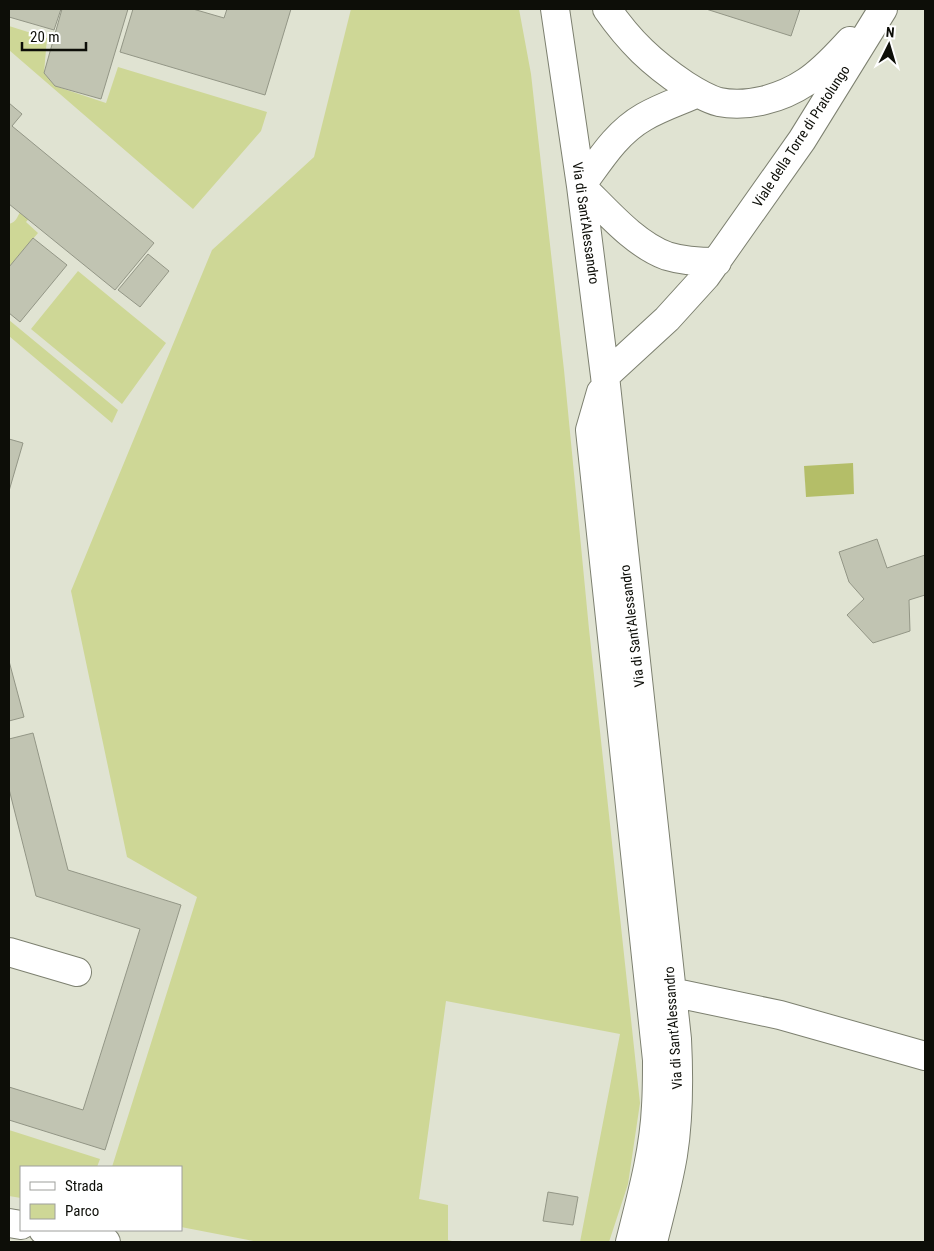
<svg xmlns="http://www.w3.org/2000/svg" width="934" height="1251" viewBox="0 0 934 1251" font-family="'Roboto Condensed',sans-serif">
  <rect width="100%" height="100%" fill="#e0e3d2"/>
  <!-- green -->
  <path fill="#ced796" d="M351,9H519L531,74L564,370L589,629L640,1103L628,1184L609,1242H580L620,1034L446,1001L419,1199L448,1205V1240L456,1242H258L181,1227V1167H112L197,897L127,857L71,591L212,250L314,157Z
    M9,26L47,38L44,73L55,86L106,103L118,67L267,112L261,131L193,209L9,50Z
    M22,208L32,215L26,222L38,233L9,267V224C17,222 18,215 22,208Z
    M78,271L166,343L122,404L31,329Z
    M9,320L118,410L112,423L9,336Z
    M9,1130L100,1159L97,1167H21V1198L9,1196Z"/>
  <!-- water -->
  <path fill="#b4be68" d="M853,463L854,494L806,497L804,466Z"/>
  <!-- building -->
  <path fill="#c1c4b2" stroke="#939686" d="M9,9H61L54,30L9,17Z
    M62,9H128L101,99L55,86L44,73Z
    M133,9H193L224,18L227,9H291L265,95L120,52Z
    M706,9H800L791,36Z
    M9,103L22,114L12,126L154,243L115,290L9,204Z
    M33,238L67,265L20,322L9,313V267Z
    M148,254L169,271L140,307L118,290Z
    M9,439L23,443L9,491Z
    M877,539L887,568L925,555V595L909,600L910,631L873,643L847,615L864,599L849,582L839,552Z
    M9,661L24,717L9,721Z
    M33,733L68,870L181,905L105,1150L9,1120V1087L83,1110L140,929L36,896L9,789V739Z
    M548,1192L578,1197L573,1225L543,1221Z"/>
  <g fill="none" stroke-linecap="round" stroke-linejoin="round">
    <defs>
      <path id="minor" d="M555,9L581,186L605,376L677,1039C679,1078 679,1117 673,1155C668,1185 660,1213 653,1242
        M607,9C630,42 652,63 685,85C696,92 707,99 719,102C748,108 782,98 806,82C823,71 837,55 850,41
        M581,186C606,210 634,244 667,256C683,261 700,262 717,262
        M581,186C600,160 616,133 644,117C661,107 680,101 698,93
        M605,376L667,319L706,276L802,140L883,9
        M601,392L590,430L657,1060C657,1075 657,1091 656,1106C654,1152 641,1198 630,1242
        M9,952L77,972
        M671,992L780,1015L925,1056
        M9,1223L21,1225
        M43,1230L106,1242"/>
    </defs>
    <!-- minor casing -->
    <use href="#minor" stroke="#7d8070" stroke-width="30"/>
    <!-- minor -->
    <use href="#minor" stroke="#fff" stroke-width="28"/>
  </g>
  <g text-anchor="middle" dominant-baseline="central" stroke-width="4" stroke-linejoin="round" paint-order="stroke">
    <!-- street labels -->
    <g font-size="14" fill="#0d0e08" stroke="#fff">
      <text transform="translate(801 136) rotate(-57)">Viale della Torre di Pratolungo</text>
      <text transform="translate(586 223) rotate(82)">Via di Sant'Alessandro</text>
      <text transform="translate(632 626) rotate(-97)">Via di Sant'Alessandro</text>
      <text transform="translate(673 1028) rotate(-94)">Via di Sant'Alessandro</text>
    </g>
  </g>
  <!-- border -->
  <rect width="934" height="1251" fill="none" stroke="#0d0e08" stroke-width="20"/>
  <!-- legend -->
  <rect x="20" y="1166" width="162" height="65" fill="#ffffff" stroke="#9e9f9c"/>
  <rect x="30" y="1182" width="25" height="8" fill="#ffffff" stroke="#9e9f9c"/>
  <text x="65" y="1191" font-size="15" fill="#0d0e08">Strada</text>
  <rect x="30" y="1204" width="25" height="15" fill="#ced796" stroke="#9e9f9c"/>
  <text x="65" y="1216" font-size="15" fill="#0d0e08">Parco</text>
  <!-- north arrow -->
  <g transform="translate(889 45) rotate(5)" stroke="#ffffff" stroke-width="4" paint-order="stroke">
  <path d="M0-4L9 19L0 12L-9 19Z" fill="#0d0e08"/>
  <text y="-8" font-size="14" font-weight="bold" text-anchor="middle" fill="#0d0e08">N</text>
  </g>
  <!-- scale -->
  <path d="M22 42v8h64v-8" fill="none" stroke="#0d0e08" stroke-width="2.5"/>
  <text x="30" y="42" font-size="15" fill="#0d0e08" stroke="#ffffff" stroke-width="4" paint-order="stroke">20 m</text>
</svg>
